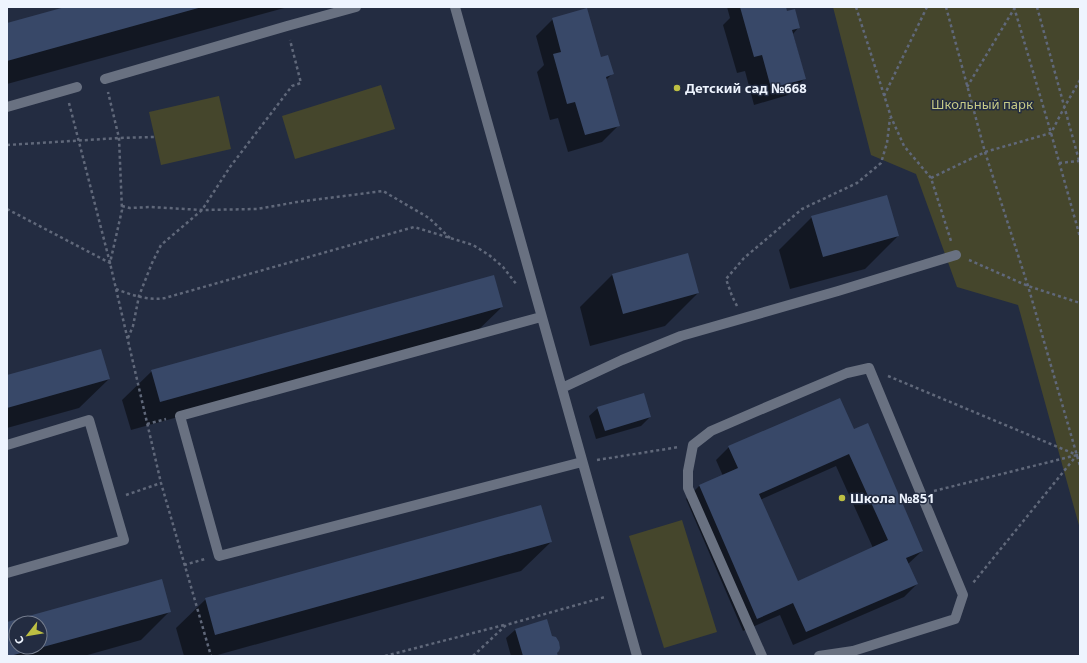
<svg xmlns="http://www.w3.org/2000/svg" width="1087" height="663" viewBox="0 0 1087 663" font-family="'Noto Sans',sans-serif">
  <rect width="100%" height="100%" fill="#232c41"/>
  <!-- green -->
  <path fill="#45462c" d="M833,7H1080V529L1018,305L957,287L916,174L871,155Z
    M381,85L395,129L295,159L282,116Z
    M219,96L231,149L161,165L149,112Z
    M682,520L717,632L664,648L629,536Z"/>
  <!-- shadow -->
  <path fill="#0007" fill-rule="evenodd" d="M68,7H288L7,84V24Z
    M727,7H785L787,12L799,27L793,34L805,78L788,95L754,105L745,71L737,73L723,25L730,18Z
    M553,19L600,59L612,74L606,80L619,125L602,142L568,152L558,118L550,120L537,72L544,65L536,36Z
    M812,217L898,236L865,269L790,289L779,250Z
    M612,275L698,293L665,326L590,346L580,307Z
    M502,307L472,336L131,430L122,400L152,371Z
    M7,376L109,379L79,408L7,428Z
    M598,408L650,417L641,426L596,439L589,416Z
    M853,430L922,551L908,564L917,584L904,597L793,645L780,615L743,631L686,499L699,486L723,476L716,460L729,447ZM836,466L873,548L797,582L760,500Z
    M551,542L521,571L214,656H184L176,628L206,599Z
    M170,611L141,640L84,656H7V623ZM16,623H40V647H16Z
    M546,620L557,656H511L506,638L515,630Z"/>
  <!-- building -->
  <path fill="#384868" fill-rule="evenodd" d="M65,7H202L7,61V23Z
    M740,7H786L787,11L795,9L800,28L792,30L806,79L771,88L762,55L754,57Z
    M587,8L601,57L608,55L614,74L606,77L620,126L585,135L575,102L567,104L553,54L561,52L552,18Z
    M887,195L899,236L823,257L811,216Z
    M688,253L699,293L623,314L612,274Z
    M494,275L503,307L160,402L151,370Z
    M101,349L110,379L7,408V375Z
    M644,393L651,417L605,431L597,407Z
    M840,398L854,429L868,423L923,551L906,558L918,584L806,632L793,603L757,619L699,485L738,468L728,446ZM849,454L888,540L798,581L759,494Z
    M541,505L552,542L215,635L205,598Z
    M162,579L171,612L10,656H7V622ZM16,623H40V647H16Z
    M547,619L552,636L556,637L559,642L560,648L559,651L557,653L558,656H523L515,629Z"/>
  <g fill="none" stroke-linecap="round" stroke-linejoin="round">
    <!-- path -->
    <path stroke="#60687a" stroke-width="2.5" stroke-dasharray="3 3" stroke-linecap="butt" d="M856,7L891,117L904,146L931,178L951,241
      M946,7L985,152L1028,286L1080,466
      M1014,7L1051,133L1080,237
      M1037,7L1080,164
      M967,87L1014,9
      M884,96L927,7
      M69,103L110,263L161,483L211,656
      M7,145L119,138L155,137
      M1059,163L1079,161
      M931,178L985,152L1051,133L1065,106L1080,80
      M122,206L130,208L151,207L202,210L257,209L297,202L383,191L429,218L450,238
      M7,209L110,263L122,210L119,138L108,92
      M969,260L1028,286L1080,303
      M116,289C131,295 149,301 165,298L414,227L473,245L489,255L503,267L517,285
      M737,306L732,296L726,279L744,258L802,209L857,183L881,163L887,143L890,118
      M128,338L133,326L139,296L152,263L161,245L202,210L230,167L292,86L301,83L290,40
      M888,376L1077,455L973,583
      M147,424L166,419
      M597,460L679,447
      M934,491L1077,455L1080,453
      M126,495L161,483
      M184,565L205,559
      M385,656L504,625
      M473,656L506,625L605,597"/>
    <!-- minor -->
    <path stroke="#697181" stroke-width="10" d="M455,7L637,656
      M105,79L287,26L356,7
      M7,107L77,87
      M541,317L180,416L219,556L582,462
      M562,388L622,360L681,336L838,291L956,255
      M7,445L89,420L124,540L7,573
      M762,656L688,488V471L693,445L711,431L755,412L847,373L869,368L963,595L955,619L853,651L819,656"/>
  </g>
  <!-- markers -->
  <g fill="#bdbf43" stroke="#232c41" stroke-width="1.5">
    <circle cx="677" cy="88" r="4"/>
    <circle cx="842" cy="498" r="4"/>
  </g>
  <g text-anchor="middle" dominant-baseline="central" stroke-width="3" stroke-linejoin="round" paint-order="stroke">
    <!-- poi labels -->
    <g font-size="13" font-weight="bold" fill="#eef4fe" stroke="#232c41" text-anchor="start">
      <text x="685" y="88">Детский сад №668</text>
      <text x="850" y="498">Школа №851</text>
    </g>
    <!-- park labels -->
    <g font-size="13" fill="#c7ca86" stroke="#232c41">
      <text x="982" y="104">Школьный парк</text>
    </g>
  </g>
  <!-- border -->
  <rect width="1087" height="663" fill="none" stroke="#eef4fe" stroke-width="16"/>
  <!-- north arrow -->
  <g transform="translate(28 635) rotate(239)"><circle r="19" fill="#232c41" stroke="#747c8d"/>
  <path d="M0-3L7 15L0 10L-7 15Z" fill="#bdbf43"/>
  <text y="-6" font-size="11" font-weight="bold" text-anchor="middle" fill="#eef4fe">С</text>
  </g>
</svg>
